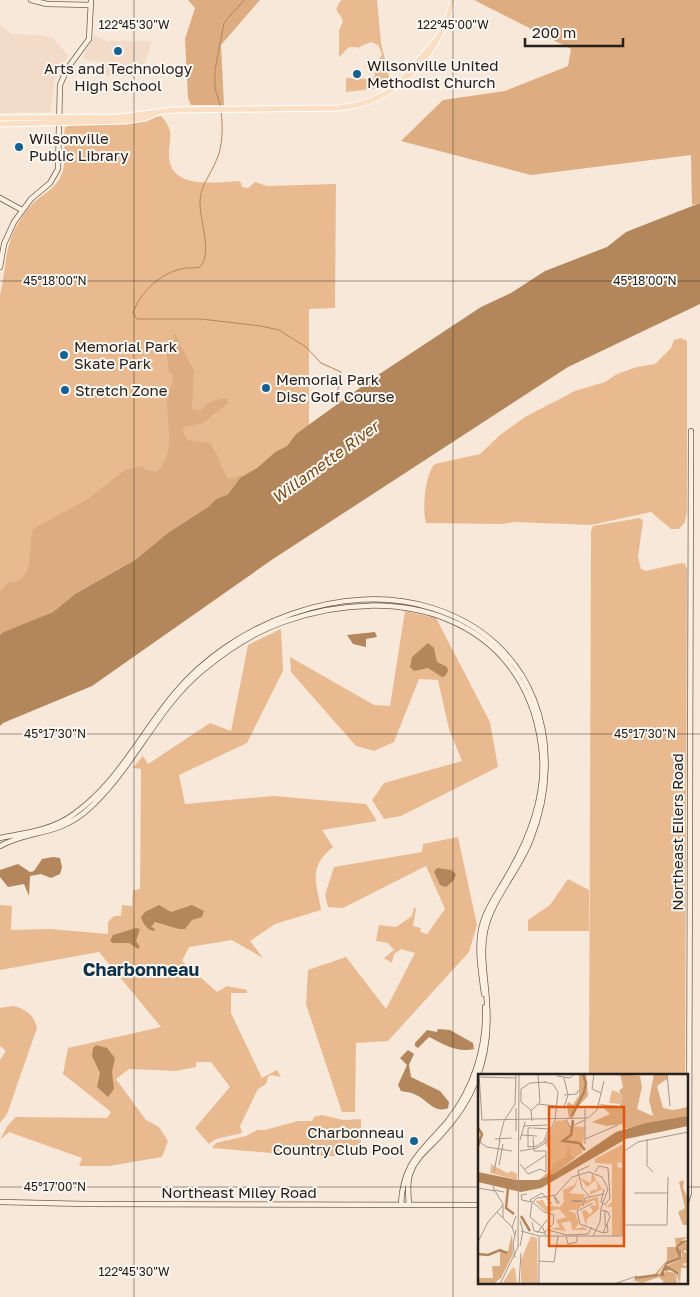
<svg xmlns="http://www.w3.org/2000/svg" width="700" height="1297" viewBox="0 0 700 1297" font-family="'Golos Text',sans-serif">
  <rect width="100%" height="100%" fill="#f8e8d9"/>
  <!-- built -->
  <path fill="#f2dbc8" d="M0,24L12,34L40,35L53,38L68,56L55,79L50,112L0,113Z
    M94,35L107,41H152L142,71L134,76H105L102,62L86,60L83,57Z"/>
  <!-- green -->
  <path fill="#e9ba90" d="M341,0H377L381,43L391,84L379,88L346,92V78L368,79L370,76L374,79L375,71L373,69L372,72L366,66L379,60L382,54L378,45L371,42L359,47L360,49L357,47H349L339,57V31L343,21C339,10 332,14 341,0Z
    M161,116C174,131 170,134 169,152C167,191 214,182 240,181L242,187L248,188L255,182L267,186L336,184L335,308L309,309V425L296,434L287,446L275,452L257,468L0,635V295C8,260 3,240 28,209C37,197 55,190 61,176C68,161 62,143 65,127L79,123L149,118Z
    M681,338L687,341V510L685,522L679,529H671L651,512L591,525L515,522L502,524L426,523C422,510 425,473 435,464L480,454L500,435L525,417L575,391L605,382L617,374L637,367L655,364L671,348L674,340Z
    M640,518L643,521L638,557L641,569L646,571L681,563L685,564L687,569L685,1076H589L591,531L593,526Z
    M405,611L436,618L490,722L498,767L401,816L384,819L372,800L384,783L462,761L449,729L438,680L419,679L394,742L374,751L356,746L291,672L290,657L374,705L390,706Z
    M281,629L283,671L247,743L179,775L185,804L273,796L366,804L377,821L322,830L333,847C307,868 317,883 321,910L275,924L250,941L263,958L232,940L189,947L182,961L217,992L227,986L247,990V993H231V1013L262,1078L277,1070L281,1077L271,1075L268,1077L266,1084L258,1089L240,1126L242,1133L216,1139L209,1144L195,1128L230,1087L211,1062H196V1067L176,1071L129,1069L116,1079L146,1120L159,1127L168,1141L162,1157L109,1166H79L82,1158L9,1132L0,1140L8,1125L16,1117L107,1118L111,1112L63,1074L68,1048L161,1027L99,952L0,970V905L12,906L11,930L50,929L108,934V922L114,916H121L122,905L132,906L133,890L140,889L141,769L133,768L143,756L148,764L210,723L231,731L248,645Z
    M458,837L477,925L469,952L388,1041L356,1043L355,1112H342L306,1004L308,970L346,957L386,1009L415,953L401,949L394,954L392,963L384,958L394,950L388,943L376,941L379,925L396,927L412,916L414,907L416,909L413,926L421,928L420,932L427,934L445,909L426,866L343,908L328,907L325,895L334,867L422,852L423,844Z
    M568,879L589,890V931H528V920L550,905Z
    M13,1006C26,1009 34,1015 37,1028L7,1114L0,1123V1060L6,1051L0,1046V1008Z
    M322,1115L343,1120L361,1119V1144L350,1156H307L212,1148L216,1143L246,1136L257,1130H265L298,1121H312L314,1117Z"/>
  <!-- forest -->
  <path fill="#ddad81" d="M188,0H260L221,45L224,105H191L188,98L185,39L195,8Z
    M474,0H700V203L692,205L691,155L531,175L401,141L443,100L505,91L568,66L571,49Z
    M175,333L194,371L192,409L200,411C207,401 215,400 227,398L228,403L203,423L185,427L182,431L187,440L210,443C218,454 221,467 228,479L247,474L240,478L226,496L216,499L208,507L169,532L135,560L75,594L53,612L0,635V591L8,583C37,581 27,549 33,529L88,499L125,470L142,466L146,470L157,472C176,451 167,427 167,402C168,392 173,385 173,375L169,372L166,349L176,347L173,336Z"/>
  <!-- water -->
  <path fill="#b4865b" d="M700,203V304L568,367L273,559L92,686L3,723L0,726V635L4,632L53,612L75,594L135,560L169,532L208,507L216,499L227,495L240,478L257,468L275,452L287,446L296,434L375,377L481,307L511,293L545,271L607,247L626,232Z
    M375,632L377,637L366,639V647L353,644L347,635Z
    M428,643L434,648L437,662L447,667L448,671L445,676L442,677L428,668L414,671L410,667L412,657Z
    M53,857L60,858L62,867L60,874L51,878L41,874L30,876L29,896L24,884L8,887L0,877V870L18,864L30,872L34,871L42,859Z
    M437,868L451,870L456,874L454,880L446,887L440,885L434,872Z
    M159,905L171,912L192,905L204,911L202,917L192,920L185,929H179L155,922L151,927L154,928L155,931C148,931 143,924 141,917L145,912Z
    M136,928L140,929L136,941L140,947L138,949L129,943H113L110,941L113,935Z
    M438,1029L450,1030L473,1043L474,1049C456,1053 444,1044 429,1037L418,1048L415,1046V1043L427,1030L437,1032Z
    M96,1045L107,1048L115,1058L112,1072L114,1089L108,1097L97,1087L100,1073L92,1056L93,1048Z
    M408,1050L414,1054L409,1065L411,1077L440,1091L449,1102L448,1108C434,1114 428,1100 416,1095C411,1092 406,1092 401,1091L398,1085L407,1065L400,1058Z"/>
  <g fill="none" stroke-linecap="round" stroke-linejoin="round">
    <!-- stream -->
    <path stroke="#b4865b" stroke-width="1" d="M221,108L215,88V70L224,23L244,0
      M221,112C223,127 223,147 216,161C211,174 201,185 200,200C199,220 213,252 200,267C193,269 187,267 181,269C159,274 139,294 133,313L137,319H201L261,326L279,330L306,347L321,363L341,372L342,380L337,391L340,403"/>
    <defs>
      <path id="secondary" d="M31,0L47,4L91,5
        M0,198L22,210
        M0,267L4,244L14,222L31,199L50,183L58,169L60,85L67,69L89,39L91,0
        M0,838C26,833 53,830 74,814C118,783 141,733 175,693C233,623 343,580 432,608C535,640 568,744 531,839C519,871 492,898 485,931C480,955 486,980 487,1004C489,1030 486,1056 476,1081C468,1102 455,1120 440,1136C429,1148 415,1158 410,1174C407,1184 408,1194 409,1204
        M0,846C29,830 56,836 85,812C133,771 155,709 203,670C227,650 256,631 286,621C397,582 523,615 541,745C548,791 531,836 508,875C500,890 488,905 483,922C476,945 481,970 484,994
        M0,1202L86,1204L479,1205
        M686,1202L689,1193L691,431
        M401,1204C403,1161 423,1151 448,1121C473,1089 487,1048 485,1007"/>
      <path id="primary" d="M397,85L437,39
        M0,118L119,117L174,110L337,108C397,104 439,55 453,0
        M0,124L125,121L145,118L156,113"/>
    </defs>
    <!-- secondary casing -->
    <use href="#secondary" stroke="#6e6053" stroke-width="6"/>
    <!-- primary casing -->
    <use href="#primary" stroke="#fff" stroke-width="7"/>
    <!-- secondary -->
    <use href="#secondary" stroke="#fdefe2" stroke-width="4.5"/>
    <!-- primary -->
    <use href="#primary" stroke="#fbdfc5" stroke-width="5"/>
  </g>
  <!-- ticks -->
  <path fill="none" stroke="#27211c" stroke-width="1" stroke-opacity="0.45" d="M134,0V1297M453,0V1297M0,281H700M0,734H700M0,1187H479M686,1187H700"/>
  <!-- markers -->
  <g fill="#146294" stroke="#fdf7f1" stroke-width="2">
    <circle cx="118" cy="51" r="5"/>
    <circle cx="357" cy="74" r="5"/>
    <circle cx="19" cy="147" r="5"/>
    <circle cx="64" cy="355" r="5"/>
    <circle cx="266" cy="388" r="5"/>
    <circle cx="65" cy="390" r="5"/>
    <circle cx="414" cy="1141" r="5"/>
  </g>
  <g text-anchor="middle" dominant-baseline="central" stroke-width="4" stroke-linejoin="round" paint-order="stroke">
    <!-- poi labels -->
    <g font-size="15" fill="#27211c" stroke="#fdf7f1" text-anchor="start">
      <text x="367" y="65">Wilsonville United<tspan x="367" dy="17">Methodist Church</tspan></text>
      <text x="118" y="68" text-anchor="middle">Arts and Technology<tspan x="118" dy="17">High School</tspan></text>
      <text x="29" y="138">Wilsonville<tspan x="29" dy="17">Public Library</tspan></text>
      <text x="74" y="346">Memorial Park<tspan x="74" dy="17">Skate Park</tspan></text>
      <text x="276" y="379">Memorial Park<tspan x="276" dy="17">Disc Golf Course</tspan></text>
      <text x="75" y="390">Stretch Zone</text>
      <text x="404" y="1132" text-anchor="end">Charbonneau<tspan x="404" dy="17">Country Club Pool</tspan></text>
    </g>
    <!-- street labels -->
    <g font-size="15" fill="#27211c" stroke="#fdf7f1">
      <text transform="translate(677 832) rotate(-90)">Northeast Eilers Road</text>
      <text x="239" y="1192">Northeast Miley Road</text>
    </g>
    <!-- water labels -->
    <g font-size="16" font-style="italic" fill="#7a4b19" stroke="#fdf7f1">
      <text transform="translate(325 462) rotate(-36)">Willamette River</text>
    </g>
    <!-- quarter labels -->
    <g font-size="18" font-weight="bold" fill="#0f324b" stroke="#fdf7f1">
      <text x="141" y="969">Charbonneau</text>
    </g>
  </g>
  <!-- overview -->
  <g transform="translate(478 1074)">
    <rect width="210" height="210" fill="#f8e8d9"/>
    <path d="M134,16L144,20L142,30L131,29ZM88,46L91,52L107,53L104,79L70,101L71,74L67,70L78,47ZM145,70L144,89L140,88L139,93L144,94V161L134,162V133H128L134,128V90L117,89V85ZM13,90L29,99L34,97L39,100V106L12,99ZM114,99L124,115L112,121V117L120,115L118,106L109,113L102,104L113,109ZM101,101L97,113L91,119L111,121L106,122L105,131L99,136H90L97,139L101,149L97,155L105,153L110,156H94L93,147L83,149L88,157L72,155L82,153L78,146L88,143L81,135L68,138L57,127L65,126L68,132L82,133L86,128L85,116L96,111ZM120,123L121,135L109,145L108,153L104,137L108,136L112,141L115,136L111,132L119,131L116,126L106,131L107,126ZM53,162L59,164L60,210H43V186ZM34,194H37L39,210H24Z" fill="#e9ba90"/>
    <path d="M101,0H108L110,22L95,38V44H91L89,31L90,28L95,31L101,21ZM142,0L162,2L164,13L159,35L175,42L171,26L176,0H189V5L179,12L185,34L195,36L210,33V42L145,55V50L128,52L114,48L132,40L121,30L142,32L144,21L141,17L145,13ZM90,69L92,77L95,76L91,80L97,84L77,99L62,105L74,95V90L88,83ZM206,106L205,114L210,124V151H205L200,138L207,134L201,108ZM34,160L35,180L23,204L15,210H1V204H15L14,192H22V177H30ZM210,163L203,167H210V177L207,175L203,176L210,180L209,189L204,190L208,192L210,189V194H203L202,210L200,198L188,192L203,185L204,180L200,173L203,168L197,174L201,183L188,188L180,200L187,202V197L198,199L199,210H181L186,208L181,203L164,209L154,206L177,200L189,186V173H198L197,164Z" fill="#ddad81"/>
    <path d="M210,42V52L148,65L63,114L43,118L0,108V98L39,106H60L77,99L138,58L168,49ZM210,166L200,173L202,177L206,175L209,176L210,180L208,176L203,177V185L188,191L200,198L201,210L199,200L192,196L186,197L187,202H181L188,188L201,183L197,174L203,167Z" fill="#b4865b"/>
    <path fill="none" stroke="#b4865b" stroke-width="2.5" d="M94,42L106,18L108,9L105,0M95,46L93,61L85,67L101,69L107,76M0,72L4,60L0,54M30,114L28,134L36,140M43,142L52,157M0,180L10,181L22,176L29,179M157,204L180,201"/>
    <path fill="none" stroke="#a4988d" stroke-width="1" d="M1,0L4,46M116,0L114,15L123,19M189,0L192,32M79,2L92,4L96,0M1,3L38,4M66,8L75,10L80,18L77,46M86,21L99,20L100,16M60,30L86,33L90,21L86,4M107,35V70M53,37L62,28L60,0M88,45L92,53L107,46M4,46L110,44L119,36L126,7M54,47L53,36L43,28V15L52,9L68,8M46,52L69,51M54,54H50V73L59,72L66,67L71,54M55,54L72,55M38,57V34M44,61L59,62M17,65L34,64M107,65L140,51M169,65V92L175,98M42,66L47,48M0,67L9,73L34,77M21,67L26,47L37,30L38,0M42,77L59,74L67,69L77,46M42,90L50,100L62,95L68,98V77H56L55,63M21,91L25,70M111,92L100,97L104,114L112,123M47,95L68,81M16,98L22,66M117,98L121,92L130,94L132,124L127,131L123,128L126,115M15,111L16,116L26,118M0,114L17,117L25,130V144M156,119H190M49,120L43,121L44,126L53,128M76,122L81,128V129H79ZM103,127H94H105M115,129L99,137L102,150L125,159L130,158L129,150M105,132L107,124L126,120M123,136L130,138L132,143L125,159M19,138L34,153M54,148L56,157L67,159M145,151H189L190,103M127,152V136M70,156L89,161L110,160L114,153M43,157L61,162V210M67,158L75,150L76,141L66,138L52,126L64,119L74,130M59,159L69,146M37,162L34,153L38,142M61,162H144L145,78L160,68L210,58M68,162L65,154L52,143L54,129L59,124L78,121L94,103L111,98L124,103L130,115L123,134L122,148L115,162M88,162L90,170L99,168V162M0,168L10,148L25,131M42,172L45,157L42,147M37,184L35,170L38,156M61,187L76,188L80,162M22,210L40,173L41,0M41,210L43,179M136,210L159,202"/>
    <path fill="#de560d" fill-opacity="0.15" stroke="#de560d" stroke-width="2.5" d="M71,33H146V172H71Z"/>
    <rect width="210" height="210" fill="none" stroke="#27211c" stroke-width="2.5"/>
  </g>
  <g font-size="12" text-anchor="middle" fill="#27211c" stroke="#fdf7f1" stroke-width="4" stroke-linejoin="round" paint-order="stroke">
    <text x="134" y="29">122°45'30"W</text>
    <text x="453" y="29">122°45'00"W</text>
    <text x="55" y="285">45°18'00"N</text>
    <text x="645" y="285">45°18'00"N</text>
    <text x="55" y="738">45°17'30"N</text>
    <text x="645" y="738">45°17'30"N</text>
    <text x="55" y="1191">45°17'00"N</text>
    <text x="134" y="1276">122°45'30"W</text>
  </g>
  <!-- scale -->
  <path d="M525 38v8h98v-8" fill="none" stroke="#27211c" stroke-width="2.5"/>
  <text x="532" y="38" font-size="15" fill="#27211c" stroke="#fdf7f1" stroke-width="4" paint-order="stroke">200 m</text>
</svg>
